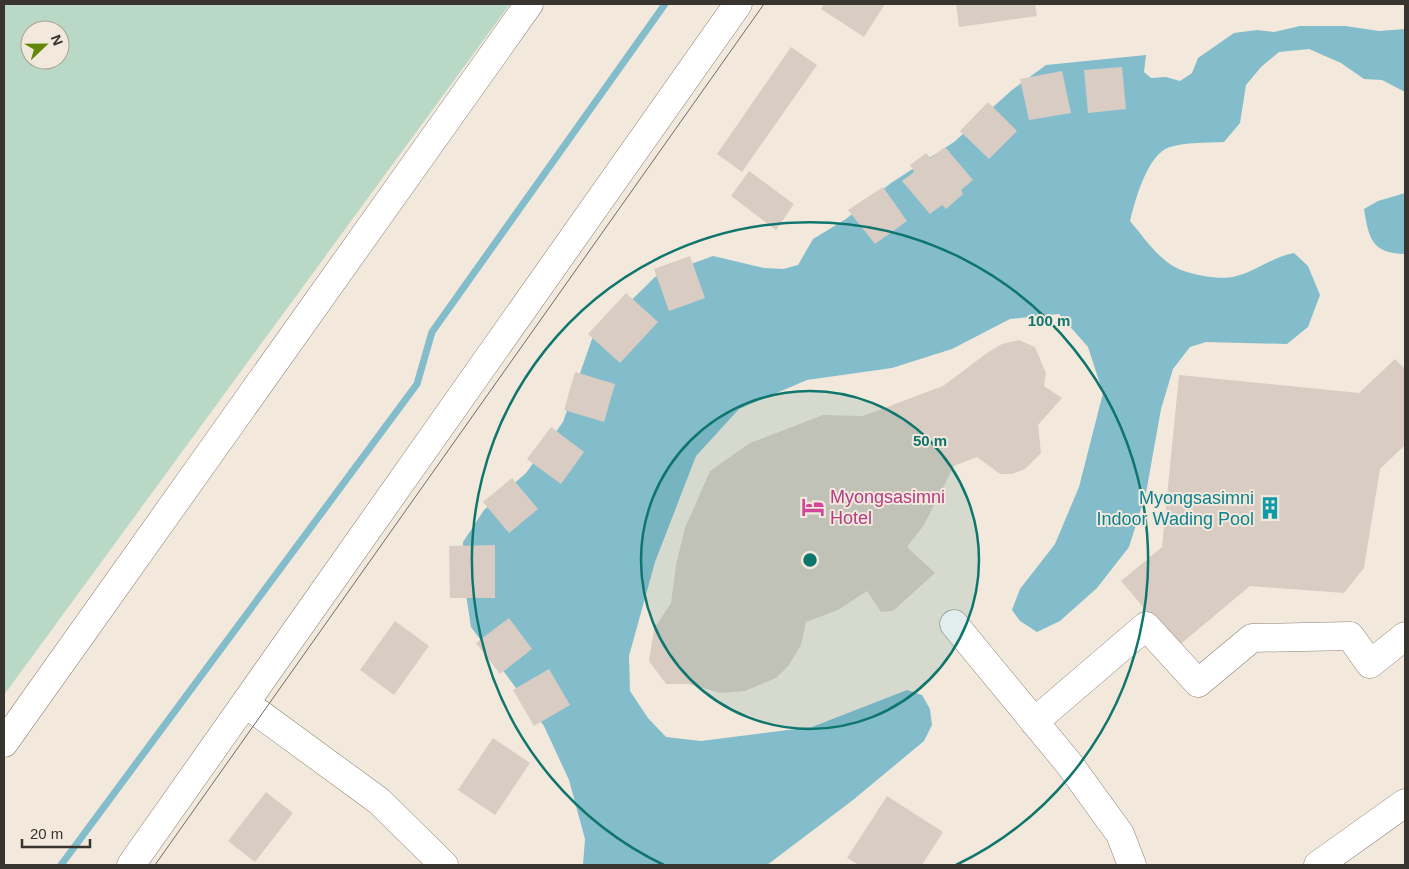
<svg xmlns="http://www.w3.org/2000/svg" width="1409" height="869" viewBox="0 0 1409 869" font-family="Arial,sans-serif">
  <rect width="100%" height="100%" fill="#f2e9dc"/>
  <!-- green -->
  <path fill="#bad8c6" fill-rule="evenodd" d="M4,4H510L4,695ZM30,30H60V60H30Z"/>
  <!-- water -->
  <path fill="#83bdcc" d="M1300,26H1345L1379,31L1405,29V92L1382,80L1364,79L1341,63L1309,49L1279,52L1261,67L1246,85L1240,123L1224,142C1207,143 1186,142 1170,147C1147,154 1135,201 1130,221C1142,235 1154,253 1170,264C1183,274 1217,280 1233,277C1255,272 1272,257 1294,253L1308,266L1320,295L1308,327L1287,344L1206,342L1190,347L1173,369L1161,409L1146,493L1129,547L1097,588L1060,621L1037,632L1020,621L1012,610L1020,589L1055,544L1079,487L1103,393L1088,347L1059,314L1010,319L952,349L892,368L807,380L739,409L696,456L655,562L629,656L630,691L648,718L666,737L701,741L812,727L907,690L922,695L930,709L932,725L924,741L853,800L767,865H583L585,839L569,780L544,726L471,627L463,575V542L484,510L526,473L563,422L592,339L655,277L713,256L764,268L783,269L798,265L813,239L846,219L891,183L954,142L1012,90L1046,65L1146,55L1144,72L1151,78L1166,77L1180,81L1192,73L1198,58L1234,33L1257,30L1274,32Z
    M1405,193V254C1372,253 1369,240 1364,209L1378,201Z"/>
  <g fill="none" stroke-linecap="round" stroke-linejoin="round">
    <!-- stream -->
    <path stroke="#83bdcc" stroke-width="7" d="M61,865L417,384L432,332L665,4"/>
  </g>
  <!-- building -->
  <path fill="#d9cdc3" d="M824,4H885L864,37L821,9Z
    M956,4H1035L1037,16L959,27Z
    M791,47L817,65L742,172L717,154Z
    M1122,67L1126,109L1088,113L1084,70Z
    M1062,71L1071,113L1029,120L1020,79Z
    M988,102L1017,131L989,159L960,131Z
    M945,147L973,180L961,190L963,194L946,209L942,205L930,214L902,181L914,172L910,165L926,153L931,158Z
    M749,171L794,204L776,230L731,196Z
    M883,187L907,221L875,244L848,210Z
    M690,256L705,298L669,311L654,269Z
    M626,293L658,322L620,363L588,334Z
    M1019,340L1035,347L1046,373L1044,386L1062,398L1038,425L1041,453L1025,469L1012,474H1000L977,457L954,466L924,525L907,547L935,573L893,611L881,612L867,591L838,610L806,622L801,645L789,665L776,678L745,691L721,693L688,684H666L649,661L654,629L671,603L676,565L685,528L710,471L750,443L823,415L863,416L943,386L987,353L1002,344Z
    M1395,359L1405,369V445L1380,469L1364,568L1344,593L1250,586L1177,647L1121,581L1162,547L1179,375L1359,393Z
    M575,372L615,384L604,422L564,410Z
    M551,427L584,452L561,484L527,459Z
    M512,478L538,509L509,533L483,502Z
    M495,545V598H450L449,546Z
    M509,618L532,649L500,674L476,643Z
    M395,621L429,646L394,695L360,670Z
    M549,669L570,705L534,726L513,690Z
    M493,738L530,763L495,815L458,790Z
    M266,792L293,813L255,862L228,841Z
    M887,796L943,832L922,865H859L847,858Z"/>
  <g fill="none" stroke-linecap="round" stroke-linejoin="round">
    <defs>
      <path id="minor" d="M954,624L1070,765L1120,834L1132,865
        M245,703L379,801L444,865
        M1034,722L1146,626L1198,683L1252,638L1350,636L1370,664L1405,636
        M4,743L529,4
        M131,865L738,4
        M1318,865L1405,803"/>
    </defs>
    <!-- minor casing -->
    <use href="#minor" stroke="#8a8276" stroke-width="29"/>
    <!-- minor -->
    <use href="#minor" stroke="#fff" stroke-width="28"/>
    <!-- tram -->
    <path stroke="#706b64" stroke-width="1" d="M155,865L764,4"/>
  </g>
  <!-- distance rings -->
  <circle cx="810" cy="560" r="169" fill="#0f766e" fill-opacity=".12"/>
  <g fill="none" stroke="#0f766e" stroke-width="2.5">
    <circle cx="810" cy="560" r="169"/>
    <path d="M664 865A338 338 0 1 1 956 865"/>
  </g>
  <!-- icons -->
  <defs>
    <symbol id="hotel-bare" viewBox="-9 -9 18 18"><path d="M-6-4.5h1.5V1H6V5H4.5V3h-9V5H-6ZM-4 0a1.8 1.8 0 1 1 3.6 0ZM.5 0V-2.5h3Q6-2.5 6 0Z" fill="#d1479c" stroke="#f2e9dc" stroke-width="2.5" paint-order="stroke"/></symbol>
    <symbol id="building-bare" viewBox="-9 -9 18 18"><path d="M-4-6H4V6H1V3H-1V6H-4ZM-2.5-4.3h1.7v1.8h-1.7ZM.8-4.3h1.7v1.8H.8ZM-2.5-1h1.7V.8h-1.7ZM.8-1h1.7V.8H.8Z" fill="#0f9aa8" stroke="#f2e9dc" stroke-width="2.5" paint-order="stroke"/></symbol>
  </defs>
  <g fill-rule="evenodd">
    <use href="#hotel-bare" x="797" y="491" width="32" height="32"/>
    <use href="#building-bare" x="1254" y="492" width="32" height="32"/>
  </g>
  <g text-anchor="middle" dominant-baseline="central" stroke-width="4" stroke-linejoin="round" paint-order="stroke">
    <!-- hotel labels -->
    <g font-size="18" fill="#b23c85" stroke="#f2e9dc" text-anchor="start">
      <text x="830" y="497">Myongsasimni<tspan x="830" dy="21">Hotel</tspan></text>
    </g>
    <!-- culture labels -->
    <g font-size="18" fill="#0d838f" stroke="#f2e9dc" text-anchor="end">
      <text x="1254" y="498">Myongsasimni<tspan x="1254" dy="21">Indoor Wading Pool</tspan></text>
    </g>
  </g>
  <circle cx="810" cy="560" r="8" fill="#0f766e" stroke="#f2e9dc" stroke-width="2.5"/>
  <g font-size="15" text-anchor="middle" font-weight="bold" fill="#0f766e" stroke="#f2e9dc" stroke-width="4" stroke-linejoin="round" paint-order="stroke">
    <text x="1049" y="326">100 m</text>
    <text x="930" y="446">50 m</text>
  </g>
  <!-- border -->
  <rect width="1409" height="869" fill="none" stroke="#38342f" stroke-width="10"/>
  <!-- north arrow -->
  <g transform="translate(45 45) rotate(68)"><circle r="24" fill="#f2e9dc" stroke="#a8a197"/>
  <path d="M0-4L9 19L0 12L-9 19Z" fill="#628709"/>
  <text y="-8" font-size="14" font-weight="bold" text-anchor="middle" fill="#38342f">N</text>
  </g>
  <!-- scale -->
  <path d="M22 839v8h68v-8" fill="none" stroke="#38342f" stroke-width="2.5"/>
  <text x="30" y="839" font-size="15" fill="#38342f" stroke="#f2e9dc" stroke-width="4" paint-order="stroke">20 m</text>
</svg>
